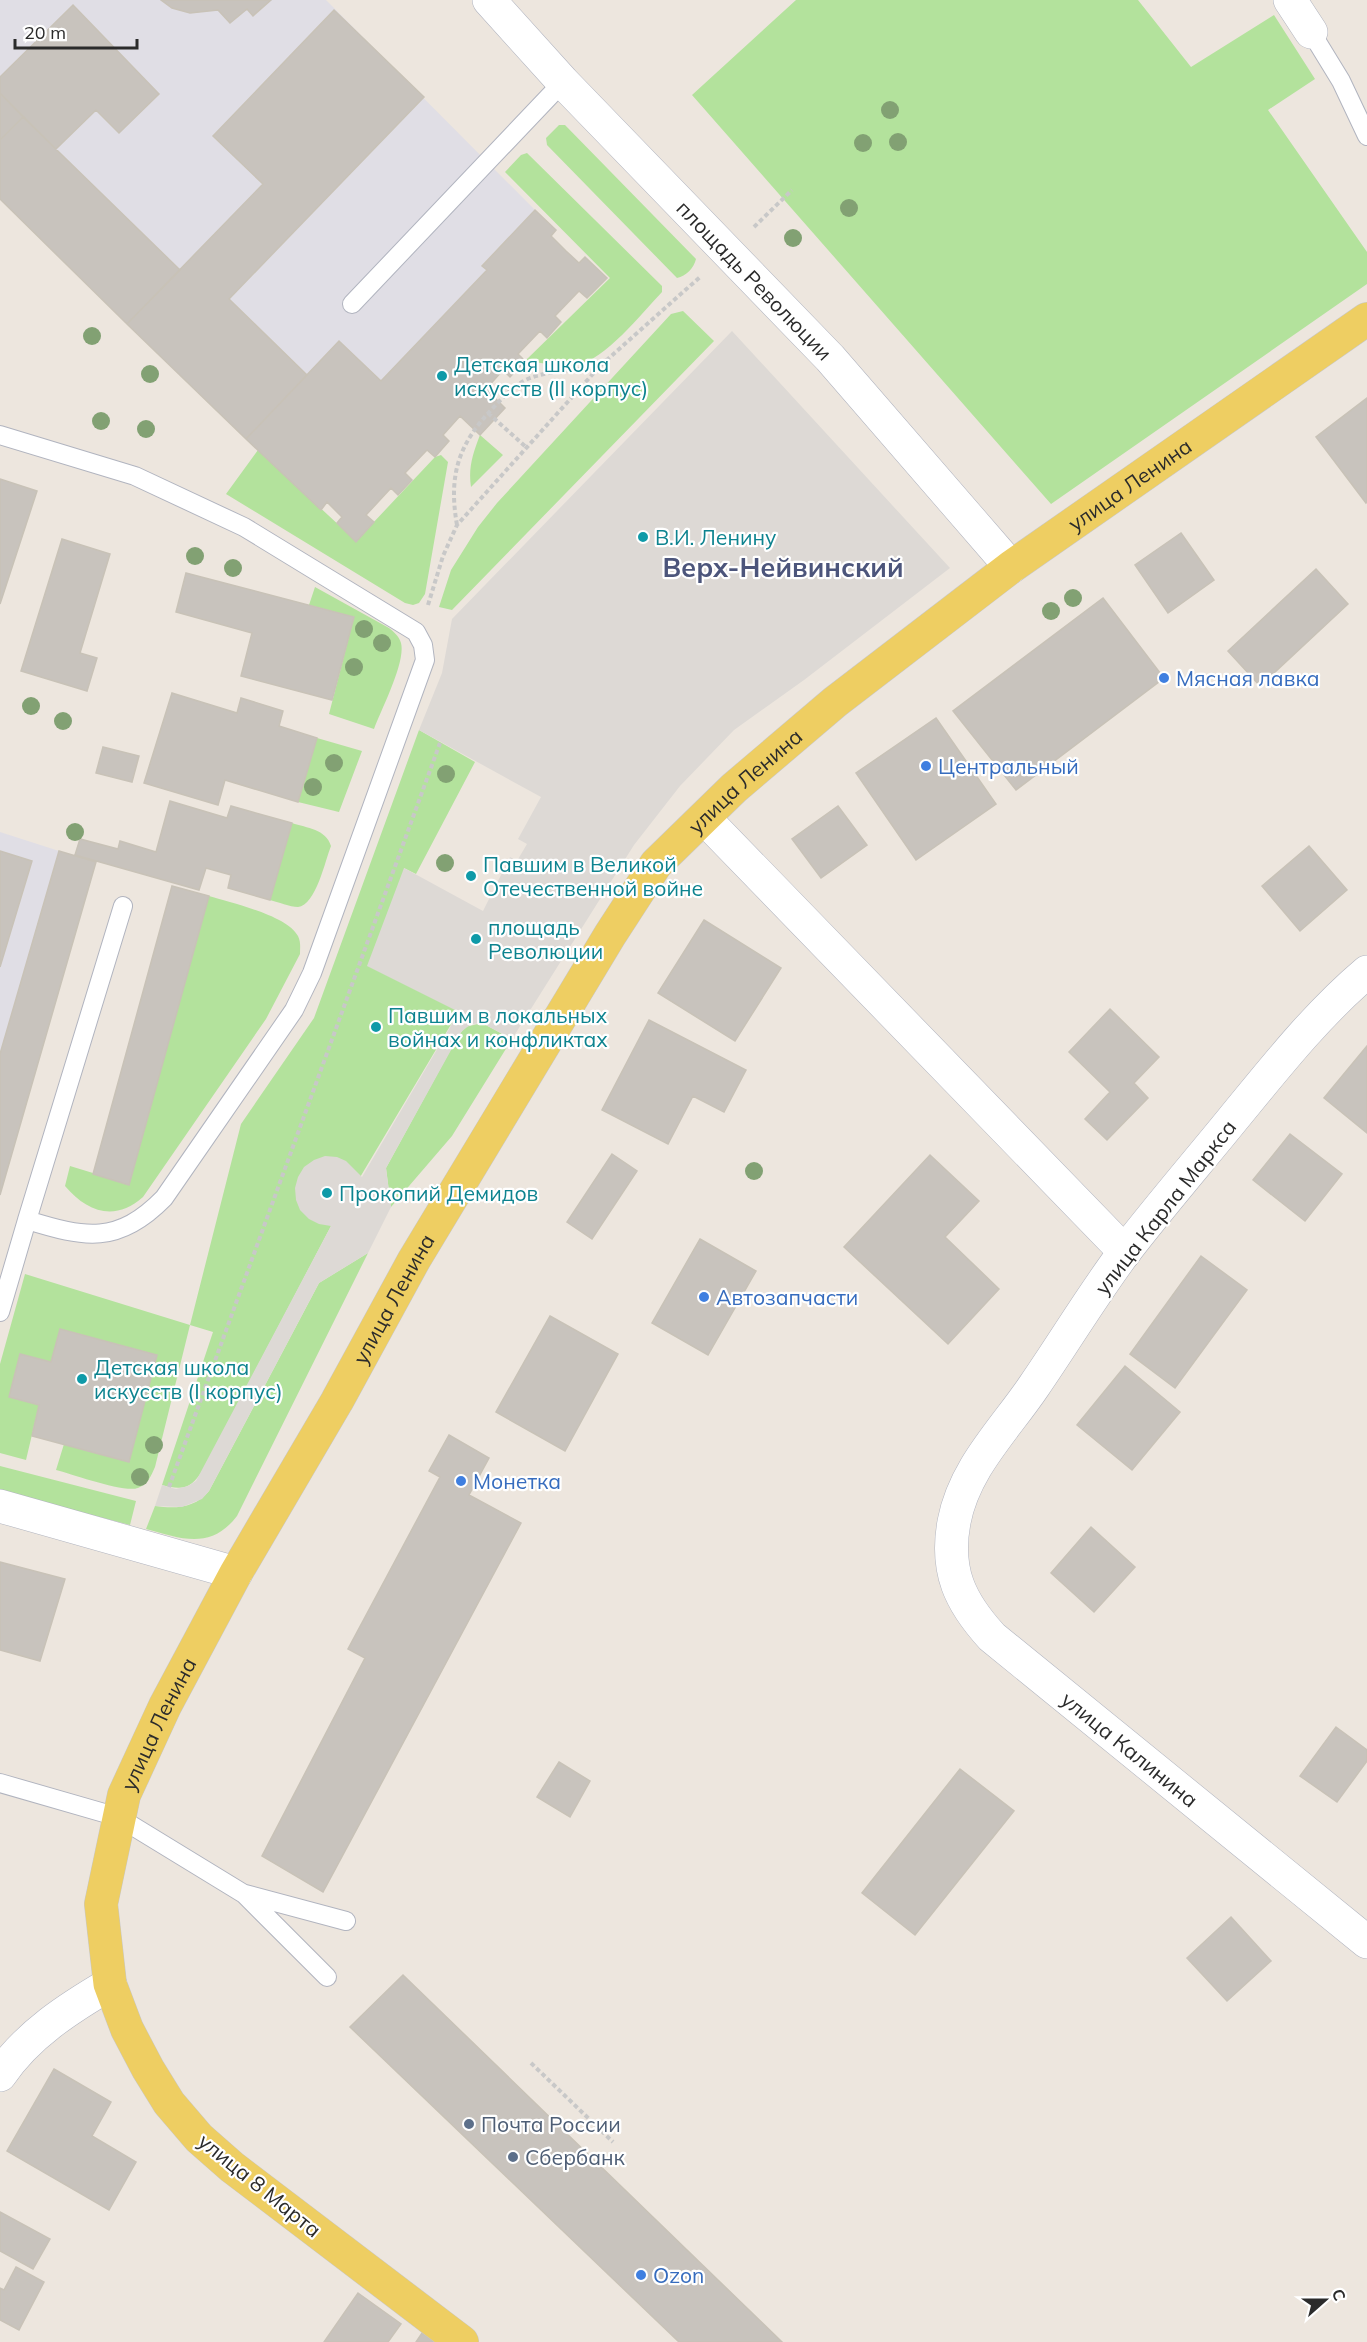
<svg xmlns="http://www.w3.org/2000/svg" width="1367" height="2342" viewBox="0 0 1367 2342" font-family="Mulish,sans-serif">
  <rect width="100%" height="100%" fill="#ede6de"/>
  <!-- industrial -->
  <path fill="#e0dee5" d="M0,0H161L172,8L190,13L218,10L230,22L247,9L254,16L271,0H326L535,210L482,265L487,270L381,381L246,439L0,199Z
    M0,832L59,851L0,1054Z"/>
  <!-- green -->
  <path fill="#b3e29c" d="M796,0H1138L1191,67L1274,15L1315,79L1268,110L1367,252V284L1051,504L692,95Z
    M559,125H565L696,259C694,268 686,276 677,278L547,145L546,138Z
    M527,153L662,286V292C641,314 605,360 577,365C561,368 542,362 525,361L610,278L505,172L521,155Z
    M683,311L714,341L452,610L439,607L451,570L478,527L497,503L671,314Z
    M480,435L503,455L471,487C468,468 473,453 480,435Z
    M258,450L356,541L435,457L441,455L448,462L425,594L419,603L413,605L405,603L226,494Z
    M315,587L389,628C394,632 399,636 401,643C406,662 381,710 374,729L329,714L354,617L309,605Z
    M419,730L475,762L416,874L404,868L459,1011L331,1226L204,1468C192,1488 184,1491 162,1485L213,1332L190,1325L155,1467C151,1476 148,1484 138,1488C124,1493 72,1474 56,1470L64,1444L157,1355L60,1329L51,1362L20,1354L9,1397L39,1405L26,1460L0,1453V1364L25,1274L190,1325L241,1124L314,1018Z
    M317,738L362,751L339,812L298,802Z
    M292,823C307,828 326,829 331,846C325,861 316,905 298,907C290,907 278,902 270,900Z
    M209,896C231,903 287,915 298,936C301,942 300,948 300,954L266,1019L143,1197C115,1222 87,1212 65,1186L70,1166L129,1184Z
    M482,1023L512,1039L452,1136L391,1207L386,1168L457,1038L465,1027Z
    M368,1253L237,1516C211,1550 182,1539 146,1529L155,1506C176,1509 195,1508 209,1491L319,1283Z
    M0,1466L136,1501L130,1525L0,1491Z"/>
  <!-- plaza -->
  <path fill="#ddd9d5" d="M732,331L950,568L804,680L734,730L680,786L634,845L512,1039L482,1023L471,1024L461,1032L386,1168L391,1207L368,1253L319,1283L209,1491L202,1499L182,1507L155,1506L162,1485L176,1489L188,1486L196,1481L331,1226L319,1224L309,1219L300,1210L296,1200L295,1188L298,1177L304,1167L314,1160L325,1156L337,1157L346,1161L362,1177L459,1012L367,966L404,868L483,911L510,857L517,861L527,844L518,839L541,797L419,730L442,673L452,619Z"/>
  <!-- building -->
  <path fill="#c8c3bd" stroke="#c8c2b7" stroke-width="1.5" d="M161,0H271L253,16L247,9L230,23L218,10L190,13L172,8Z
    M73,5L159,94L119,133L96,110L56,149L0,93V77Z
    M334,10L424,97L229,299L307,375L246,439L127,324L263,184L213,136Z
    M0,93L23,117L0,140Z
    M23,117L180,270L127,324L0,199V140Z
    M535,210L556,230L551,236L566,251L579,263L585,257L607,278L587,298L579,291L555,316L561,322L547,338L540,331L518,354L525,361L510,377L503,370L486,389L505,408L480,435L460,416L443,435L449,441L435,457L427,450L405,473L412,480L398,495L391,488L366,515L374,522L356,542L337,523L342,517L327,502L321,510L246,439L339,341L381,381L487,270L482,266Z
    M1367,398V502L1366,503L1316,437Z
    M0,479L37,491L0,604Z
    M1181,533L1214,580L1168,613L1135,565Z
    M62,539L110,554L80,653L97,658L87,691L21,671Z
    M1316,569L1348,604L1260,686L1228,651Z
    M186,573L354,617L332,700L241,676L252,633L176,612Z
    M1103,598L1164,678L1016,790L953,711Z
    M172,693L237,713L241,698L283,711L279,726L317,738L298,802L225,780L218,805L144,783Z
    M936,718L996,804L916,860L856,773Z
    M103,747L139,756L132,782L96,773Z
    M170,801L227,818L231,806L292,823L270,900L228,888L231,875L206,868L199,890L75,855L80,839L118,849L120,841L156,852Z
    M838,806L867,845L821,878L792,839Z
    M1309,846L1347,890L1300,931L1262,886Z
    M0,851L32,861L0,967Z
    M59,851L96,862L0,1195V1054Z
    M172,886L209,896L129,1185L93,1174Z
    M704,920L781,968L735,1041L658,993Z
    M1110,1009L1159,1057L1134,1083L1148,1098L1107,1140L1085,1119L1110,1092L1069,1052Z
    M649,1020L746,1070L724,1112L693,1096L668,1144L602,1110Z
    M1367,1046V1133L1324,1098Z
    M1290,1134L1342,1174L1305,1221L1253,1180Z
    M612,1154L637,1171L592,1239L567,1222Z
    M930,1155L979,1201L945,1237L999,1289L948,1344L844,1247Z
    M700,1239L756,1271L708,1355L652,1323Z
    M1201,1256L1247,1290L1175,1388L1130,1354Z
    M550,1316L618,1354L565,1451L496,1412Z
    M60,1329L157,1355L129,1462L32,1436L39,1405L9,1397L20,1354L51,1362Z
    M1125,1366L1180,1412L1132,1470L1077,1425Z
    M449,1435L489,1458L469,1495L521,1523L323,1892L262,1856L365,1658L348,1649L440,1477L429,1471Z
    M1091,1527L1135,1567L1094,1612L1051,1573Z
    M0,1562L65,1579L40,1661L0,1650Z
    M1336,1727L1367,1750V1761L1337,1802L1300,1776Z
    M559,1762L590,1781L570,1817L537,1797Z
    M960,1769L1014,1811L915,1935L862,1893Z
    M1231,1917L1271,1961L1227,2001L1187,1958Z
    M403,1975L782,2342H679L350,2027Z
    M54,2069L111,2102L92,2136L136,2162L109,2210L7,2151Z
    M0,2212L50,2239L33,2269L0,2251Z
    M16,2267L44,2282L19,2330L0,2320V2288L4,2290Z
    M358,2293L401,2324L388,2342H324Z
    M422,2333L434,2342H416Z"/>
  <g fill="none" stroke-linecap="round" stroke-linejoin="round">
    <defs>
      <path id="lane" d="M1311,32L1341,81L1367,136
        M352,304L563,82
        M0,435L135,476L244,527L416,632L423,645L425,660L312,973L294,1010L164,1198C118,1245 85,1238 27,1220L0,1312
        M27,1220L123,906
        M0,1783L118,1817L244,1894L327,1977
        M245,1894L346,1921"/>
      <g id="street">
        <path id="s1" d="M489,0L563,82L830,358L1011,567"/>
        <path d="M1290,0L1311,32"/>
        <path d="M704,818L1125,1252"/>
        <path id="s2" d="M1367,972C1316,1015 1274,1069 1232,1120C1197,1163 1160,1206 1126,1250C1093,1294 1065,1341 1034,1386C1005,1429 964,1468 954,1522C945,1571 960,1602 992,1637L1367,1942"/>
        <path d="M0,1506L236,1573"/>
        <path d="M0,2075C27,2035 69,2008 110,1984"/>
      </g>
      <g id="primary">
        <path id="s3" d="M462,2342L232,2167L199,2138L169,2103L148,2069L127,2029L110,1984L101,1904L124,1795L165,1706L236,1573L337,1401L414,1260L610,935L656,864L734,788L835,702L1011,567L1367,319"/>
      </g>
    </defs>
    <!-- lane casing -->
    <use href="#lane" stroke="#b1b4bf" stroke-width="20"/>
    <!-- street casing -->
    <use href="#street" stroke="#b1b4bf" stroke-width="34"/>
    <!-- primary casing -->
    <use href="#primary" stroke="#c8c8c8" stroke-width="34"/>
    <!-- path -->
    <path stroke="#c8c8c8" stroke-width="4" stroke-dasharray="4.5 3" stroke-linecap="butt" d="M754,227L792,190
      M488,413L527,448
      M457,525C448,474 459,443 494,407C505,395 515,384 530,378C552,370 577,371 599,366
      M428,605L443,556L457,525L600,366L700,277
      M169,1487L440,743
      M531,2063L613,2142"/>
    <!-- lane -->
    <use href="#lane" stroke="#fff" stroke-width="18"/>
    <!-- street -->
    <use href="#street" stroke="#fff" stroke-width="33"/>
    <!-- primary -->
    <use href="#primary" stroke="#eece62" stroke-width="33"/>
  </g>
  <!-- trees -->
  <g fill="#82a173">
    <circle cx="890" cy="110" r="9"/>
    <circle cx="898" cy="142" r="9"/>
    <circle cx="863" cy="143" r="9"/>
    <circle cx="849" cy="208" r="9"/>
    <circle cx="793" cy="238" r="9"/>
    <circle cx="92" cy="336" r="9"/>
    <circle cx="150" cy="374" r="9"/>
    <circle cx="101" cy="421" r="9"/>
    <circle cx="146" cy="429" r="9"/>
    <circle cx="195" cy="556" r="9"/>
    <circle cx="233" cy="568" r="9"/>
    <circle cx="1073" cy="598" r="9"/>
    <circle cx="1051" cy="611" r="9"/>
    <circle cx="364" cy="629" r="9"/>
    <circle cx="382" cy="643" r="9"/>
    <circle cx="354" cy="667" r="9"/>
    <circle cx="31" cy="706" r="9"/>
    <circle cx="63" cy="721" r="9"/>
    <circle cx="334" cy="763" r="9"/>
    <circle cx="446" cy="774" r="9"/>
    <circle cx="313" cy="787" r="9"/>
    <circle cx="75" cy="832" r="9"/>
    <circle cx="445" cy="863" r="9"/>
    <circle cx="754" cy="1171" r="9"/>
    <circle cx="154" cy="1445" r="9"/>
    <circle cx="140" cy="1477" r="9"/>
  </g>
  <!-- markers -->
  <g fill="#0f9aa8" stroke="#fff" stroke-width="2">
    <circle cx="442" cy="376" r="6"/>
    <circle cx="643" cy="537" r="6"/>
    <circle cx="471" cy="876" r="6"/>
    <circle cx="476" cy="939" r="6"/>
    <circle cx="376" cy="1027" r="6"/>
    <circle cx="327" cy="1193" r="6"/>
    <circle cx="82" cy="1379" r="6"/>
  </g>
  <g fill="#3f7fe0" stroke="#fff" stroke-width="2">
    <circle cx="1164" cy="678" r="6"/>
    <circle cx="926" cy="766" r="6"/>
    <circle cx="704" cy="1297" r="6"/>
    <circle cx="461" cy="1481" r="6"/>
    <circle cx="641" cy="2275" r="6"/>
  </g>
  <g fill="#5c6f8a" stroke="#fff" stroke-width="2">
    <circle cx="469" cy="2124" r="6"/>
    <circle cx="513" cy="2157" r="6"/>
  </g>
  <g text-anchor="middle" dominant-baseline="central" stroke-width="4.5" stroke-linejoin="round" paint-order="stroke">
    <!-- street labels -->
    <g font-size="21" fill="#2b2b2b" stroke="#fff">
      <text stroke="none"><textPath href="#s1" startOffset="386">площадь Революции</textPath></text>
      <text stroke="none"><textPath href="#s3" startOffset="2385">улица Ленина</textPath></text>
      <text stroke="none"><textPath href="#s3" startOffset="1899">улица Ленина</textPath></text>
      <text transform="translate(1165 1207) rotate(-52)">улица Карла Маркса</text>
      <text stroke="none"><textPath href="#s3" startOffset="1269">улица Ленина</textPath></text>
      <text stroke="none"><textPath href="#s3" startOffset="783">улица Ленина</textPath></text>
      <text stroke="none"><textPath href="#s2" startOffset="996">улица Калинина</textPath></text>
      <text transform="translate(260 2185) rotate(39)">улица 8 Марта</text>
    </g>
    <!-- culture labels -->
    <g font-size="21" fill="#0d838f" stroke="#fff" text-anchor="start">
      <text x="454" y="364">Детская школа<tspan x="454" dy="24">искусств (II корпус)</tspan></text>
      <text x="655" y="537">В.И. Ленину</text>
      <text x="483" y="864">Павшим в Великой<tspan x="483" dy="24">Отечественной войне</tspan></text>
      <text x="488" y="927">площадь<tspan x="488" dy="24">Революции</tspan></text>
      <text x="388" y="1015">Павшим в локальных<tspan x="388" dy="24">войнах и конфликтах</tspan></text>
      <text x="339" y="1193">Прокопий Демидов</text>
      <text x="94" y="1367">Детская школа<tspan x="94" dy="24">искусств (I корпус)</tspan></text>
    </g>
    <!-- shop labels -->
    <g font-size="21" fill="#366cbe" stroke="#fff" text-anchor="start">
      <text x="1176" y="678">Мясная лавка</text>
      <text x="938" y="766">Центральный</text>
      <text x="716" y="1297">Автозапчасти</text>
      <text x="473" y="1481">Монетка</text>
      <text x="653" y="2275">Ozon</text>
    </g>
    <!-- service labels -->
    <g font-size="21" fill="#4e5e75" stroke="#fff" text-anchor="start">
      <text x="481" y="2124">Почта России</text>
      <text x="525" y="2157">Сбербанк</text>
    </g>
    <!-- district labels -->
    <g font-size="27" font-weight="bold" fill="#4c557b" stroke="#fff">
      <text x="783" y="567">Верх-Нейвинский</text>
    </g>
  </g>
  <!-- north arrow -->
  <g transform="translate(1325 2300) rotate(69)" stroke="#ffffff" stroke-width="4.5" paint-order="stroke">
  <path d="M0-4.5L10 22L0 15L-10 22Z" fill="#2b2b2b"/>
  <text y="-9" font-size="16" font-weight="bold" text-anchor="middle" fill="#2b2b2b">С</text>
  </g>
  <!-- scale -->
  <path d="M15 39v9h122v-9" fill="none" stroke="#2b2b2b" stroke-width="3"/>
  <text x="24" y="39" font-size="18" fill="#2b2b2b" stroke="#ffffff" stroke-width="4.5" paint-order="stroke">20 m</text>
</svg>
